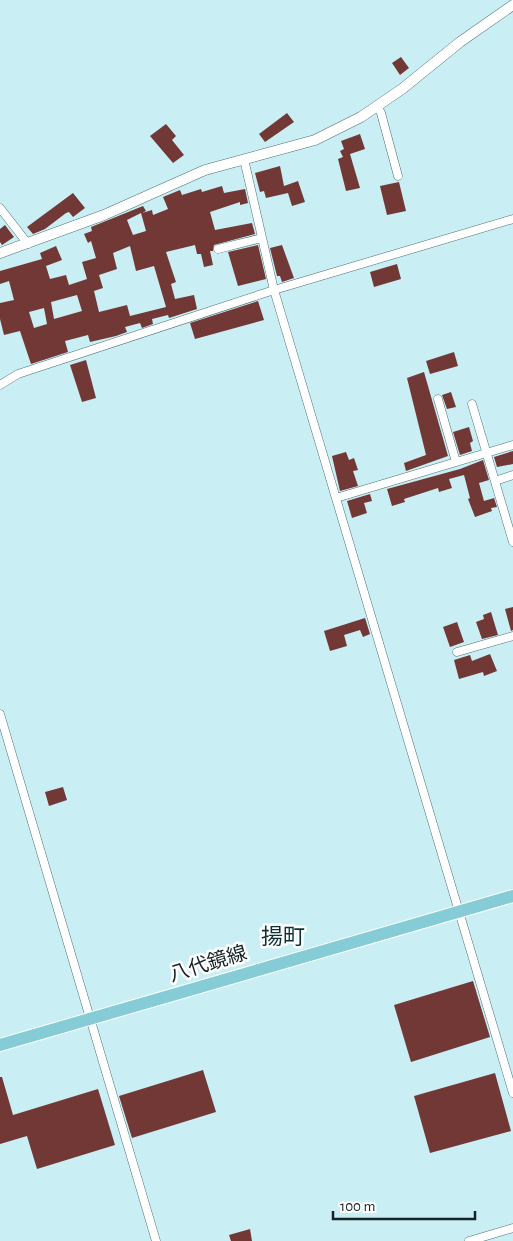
<svg xmlns="http://www.w3.org/2000/svg" width="513" height="1241" viewBox="0 0 513 1241" font-family="'Alegreya Sans','Noto Sans JP',sans-serif">
  <rect width="100%" height="100%" fill="#c9eff5"/>
  <!-- building -->
  <path fill="#713835" fill-rule="evenodd" d="M401,57L409,68L400,75L392,63Z
    M287,113L294,122L265,142L259,134Z
    M166,124L176,136L172,140L184,155L173,163L150,136Z
    M360,134L365,149L350,154L360,188L346,191L338,159L343,157L340,151L344,149L341,141Z
    M280,166L284,186L298,181L305,202L292,206L288,193L266,198L264,191L260,192L255,173Z
    M399,182L406,211L387,215L380,186Z
    M222,186L224,193L245,189L248,203L240,205V202L210,212L215,230L252,223L255,234L214,245L213,251H210L213,265L204,267L201,254H197L195,245L166,252L176,282L171,284L175,299L194,295L197,309L169,318L168,315L152,319L153,324L142,328L140,323L125,327L127,332L116,336L90,342L88,335L65,341L68,352L31,364L20,331L4,335L0,319V303L14,300L9,281L0,284V271L42,259L40,253L56,246L62,260L46,266L50,279L66,275L69,285L87,279L82,262L96,258L91,241L88,243L84,234L92,231L91,227L143,206L146,211L142,213L152,210L153,215L168,209L163,197L180,190L182,195L201,189L202,192ZM141,213L146,231L133,235L127,220ZM130,246L136,271L154,266L166,307L130,316L127,305L99,312L94,291L103,288L99,275L117,269L113,253ZM77,295L82,311L54,319L51,302ZM44,308L47,324L34,328L29,312Z
    M73,193L85,208L73,217L69,212L66,213L45,229L33,234L27,227Z
    M5,225L14,237L2,245L0,242V229Z
    M258,245L266,279L238,286L228,252Z
    M282,245L294,278L282,282L280,276H277L270,248Z
    M397,264L401,279L374,287L370,272Z
    M258,301L264,320L195,339L190,323Z
    M454,352L458,366L430,374L426,361Z
    M86,360L96,398L82,402L70,365Z
    M424,372L448,456L406,471L404,463L426,455L407,378Z
    M451,392L456,407L447,409L442,395Z
    M469,427L473,441L470,443L472,451L460,455L453,432Z
    M513,451V464L497,467L494,457Z
    M346,452L349,460L354,458L358,470L353,471L358,486L340,491L332,456Z
    M483,460L489,480L479,483L484,501L494,498L497,507L491,508L492,511L475,517L468,499L470,498L464,475L449,479L452,488L439,492L438,488L404,499L405,502L392,506L387,489L460,469Z
    M370,494L372,501L364,503L367,513L352,518L347,501Z
    M513,607V630L511,631L505,609Z
    M491,612L498,635L482,639L476,622L484,619L483,615Z
    M365,618L370,634L363,637L360,630L344,635L347,646L330,651L324,631Z
    M457,622L464,642L450,647L443,627Z
    M490,654L497,671L484,676L483,672L459,679L454,660L470,655L472,661Z
    M63,787L67,800L49,806L45,792Z
    M473,981L490,1037L411,1062L394,1005Z
    M203,1070L216,1112L132,1138L119,1096Z
    M495,1073L511,1131L430,1153L414,1096Z
    M0,1077H2L13,1115L98,1089L115,1145L37,1169L27,1136L0,1144Z
    M250,1229L252,1241H231L229,1235Z"/>
  <g fill="none" stroke-linecap="round" stroke-linejoin="round">
    <defs>
      <path id="minor" d="M377,106L381,113L398,176
        M244,159L274,290L513,1093
        M0,208L28,244
        M218,249L262,238
        M0,385L18,374L274,290L513,219
        M438,399L456,462
        M472,404L513,542
        M495,481L513,475
        M336,498L513,445
        M457,652L513,636
        M0,714L156,1241
        M469,1241L513,1228"/>
      <path id="tertiary" d="M0,253L104,215L205,170L315,140L361,117L402,89L460,42L513,5"/>
      <path id="primary" d="M0,1045L513,896"/>
    </defs>
    <!-- minor casing -->
    <use href="#minor" stroke="#4e7076" stroke-width="9"/>
    <!-- tertiary casing -->
    <use href="#tertiary" stroke="#4e7076" stroke-width="11"/>
    <!-- primary casing -->
    <use href="#primary" stroke="#fff" stroke-width="14"/>
    <!-- minor -->
    <use href="#minor" stroke="#fff" stroke-width="8"/>
    <!-- tertiary -->
    <use href="#tertiary" stroke="#fff" stroke-width="10"/>
    <!-- primary -->
    <use href="#primary" stroke="#86ccd6" stroke-width="12"/>
  </g>
  <g text-anchor="middle" dominant-baseline="central" stroke-width="5" stroke-linejoin="round" paint-order="stroke">
    <!-- street labels -->
    <g font-size="20" fill="#142225" stroke="#fff">
      <text transform="translate(208 964) rotate(-17)">八代鏡線</text>
    </g>
    <!-- quarter labels -->
    <g font-size="22" fill="#0e3036" stroke="#fff">
      <text x="283" y="937">揚町</text>
    </g>
  </g>
  <!-- scale -->
  <path d="M333 1211v8h142v-8" fill="none" stroke="#142225" stroke-width="2.5"/>
  <text x="340" y="1211" font-size="15" fill="#142225" stroke="#ffffff" stroke-width="4" paint-order="stroke">100 m</text>
</svg>
